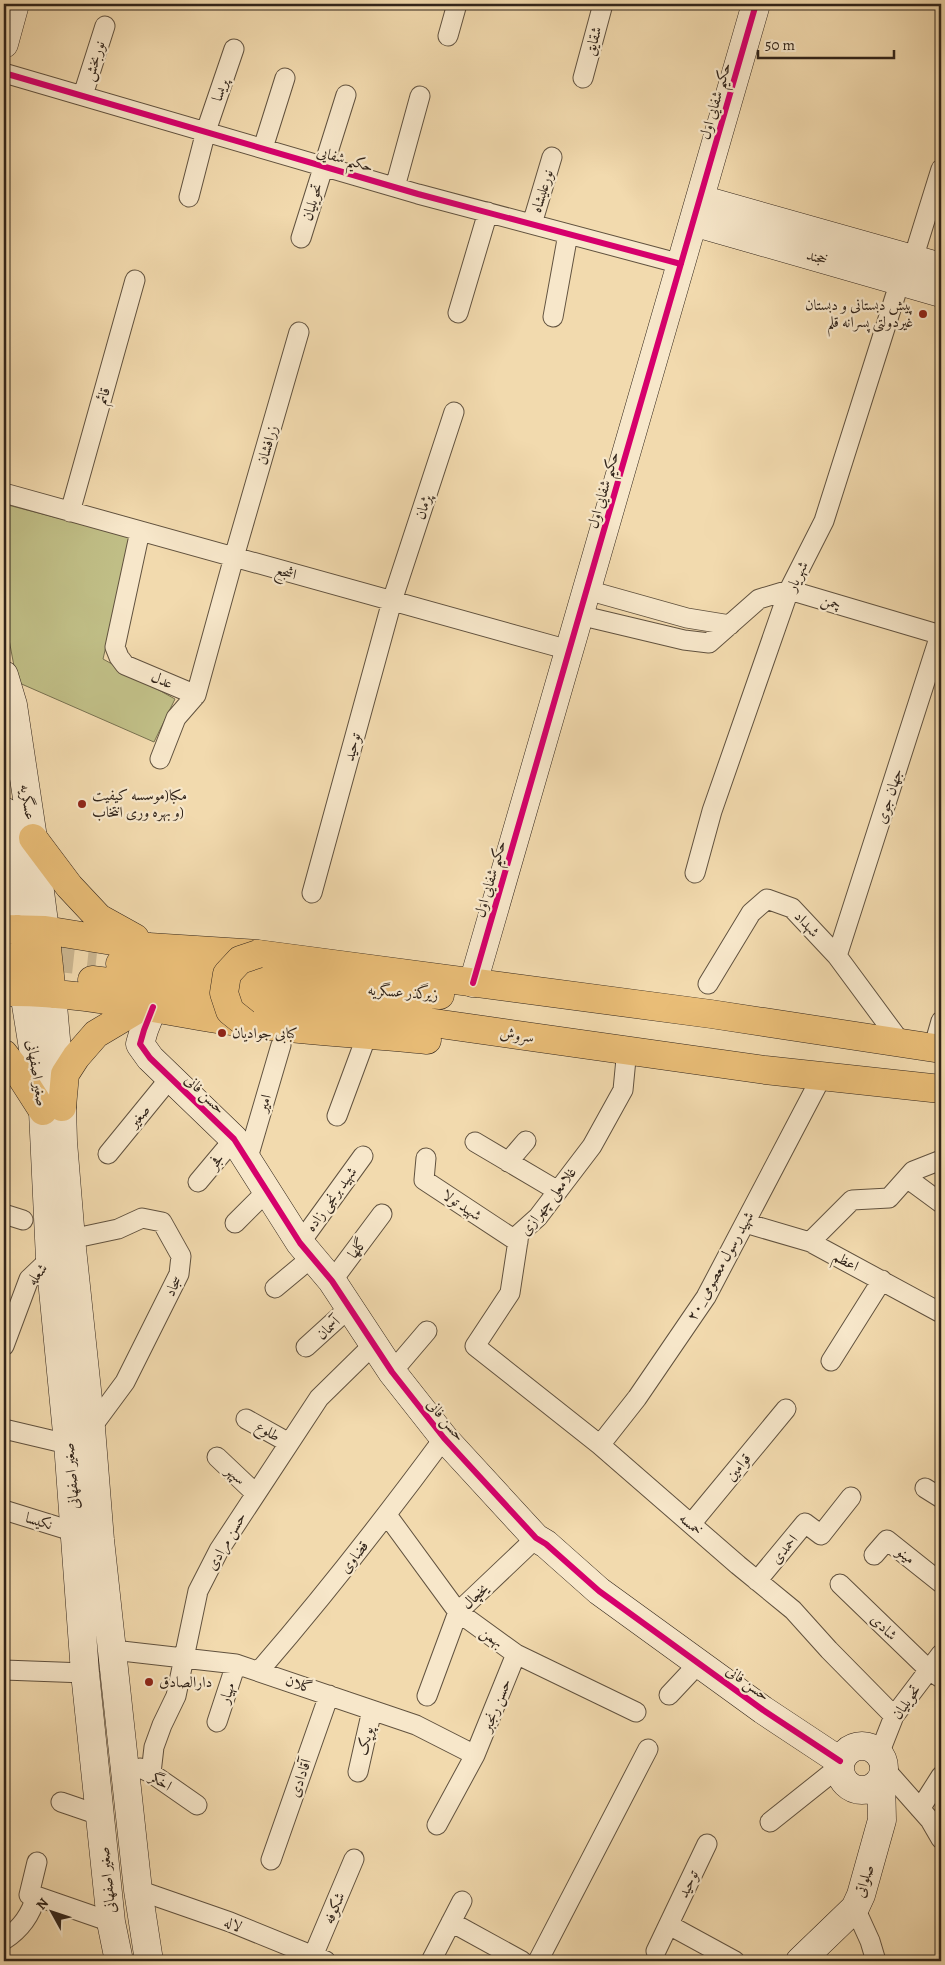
<svg xmlns="http://www.w3.org/2000/svg" width="945" height="1965" viewBox="0 0 945 1965" font-family="Alegreya,Amiri,serif">
  <rect width="100%" height="100%" fill="#f2daae"/>
  <filter id="stains"><feTurbulence type="fractalNoise" baseFrequency=".004" numOctaves="4"/><feColorMatrix values="0 0 0 0 .2 0 0 0 0 .09 0 0 0 0 .02 0 0 0 .5 -.17"/></filter>
  <radialGradient id="worn" r=".72"><stop offset=".6" stop-color="#630" stop-opacity="0"/><stop offset="1" stop-color="#630" stop-opacity=".3"/></radialGradient>
  <!-- green -->
  <path fill="#c0be86" stroke="#787150" d="M4,504L131,537L103,659L175,699L154,742L17,682L4,613Z"/>
  <g fill="none" stroke-linecap="round" stroke-linejoin="round">
    <!-- primary-tunnel -->
    <path stroke="#cbb690" stroke-width="28" stroke-dasharray="28 14" stroke-linecap="butt" d="M4,952L96,962"/>
    <defs>
      <path id="street" d="M448,36L457,4
        M4,73L418,194L681,264
        M583,78L603,4
        M83,95L105,26
        M263,148L285,78
        M395,187L420,96
        M189,197L206,131L234,49
        M532,224L552,157
        M301,238L346,95
        M913,259L941,169
        M458,313L488,212
        M553,317L568,234
        M4,493L569,650
        M70,512L135,280
        M140,531L115,647L119,657L125,665L196,695
        M587,590L687,618L730,625
        M579,615L684,640L709,643L759,599L789,590L941,635
        M160,759L176,718L196,695L234,557L299,332
        M695,873L712,811L789,590L824,521L900,281
        M312,893L392,601L454,412
        M837,956L940,635
        M708,984L751,913L767,899L792,908L837,956L902,1044
        M933,1049L941,1021
        M626,1059L623,1090L592,1146L538,1217L519,1234L510,1293L475,1346L600,1445L738,1565L793,1610L829,1650L894,1716
        M337,1116L367,1035
        M475,1142L558,1191
        M108,1154L170,1078
        M426,1158L424,1180L518,1242
        M247,1161L281,1045
        M508,1162L526,1141
        M907,1178L941,1203
        M198,1182L234,1139
        M4,1214L23,1220
        M235,1223L266,1192
        M745,1223L810,1242L941,1313
        M71,1239L118,1229L142,1218L162,1222L181,1256L179,1274L125,1382L91,1428
        M810,1242L852,1200L889,1198L913,1171L941,1160
        M300,1243L363,1156
        M332,1281L382,1214
        M275,1288L311,1258
        M4,1346L29,1279L50,1259
        M306,1347L349,1308
        M831,1361L882,1280
        M392,1372L427,1331
        M246,1419L289,1443
        M4,1429L59,1442
        M600,1445L637,1398L706,1297L822,1076
        M217,1457L255,1493
        M925,1488L941,1498
        M4,1510L75,1532
        M387,1515L458,1612L516,1654L636,1712
        M691,1524L786,1409
        M874,1555L887,1540L941,1583
        M757,1581L805,1523L821,1535L851,1497
        M840,1584L929,1670L941,1678
        M113,1650L236,1664L416,1725L475,1755
        M4,1670L85,1673
        M259,1671C324,1596 385,1518 444,1438
        M669,1695L699,1663
        M427,1696L458,1612L536,1538
        M217,1722L236,1664
        M879,1754L894,1716L941,1654
        M140,1768L151,1773L197,1805
        M884,1768L930,1820L941,1839
        M358,1772L372,1710
        M151,1773L154,1747L162,1725L176,1696L198,1591L219,1550L319,1398L373,1345
        M61,1802L99,1815
        M920,1809L941,1776
        M770,1822L839,1767
        M437,1825L475,1755L516,1654
        M271,1860L329,1695
        M138,1890L230,1922L326,1961
        M36,1896L29,1895L37,1862
        M855,1908L870,1941L876,1961
        M451,1922L522,1961
        M669,1925L735,1961
        M4,1940C21,1929 31,1915 36,1896L111,1922
        M656,1951L707,1844
        M313,1956L354,1859
        M431,1961L462,1901
        M538,1961L648,1749"/>
      <path id="secondary" d="M4,44L15,4
        M700,199L941,267
        M693,222L941,293
        M4,675L13,705L33,838L45,930
        M4,811L18,929
        M473,983L756,4
        M24,992L43,1111L50,1259L68,1443L85,1673L111,1922L119,1961
        M52,994L62,1107L63,1142L71,1239L91,1428L100,1540L138,1890L149,1961
        M153,1007L144,1030L140,1044L150,1058L234,1139L300,1243L332,1281L392,1372L444,1438L536,1538L546,1544L599,1591L763,1710L840,1761
        M840 1768a22 22 0 1 1 44 0a22 22 0 1 1-44 0Z
        M800,1961L855,1908L861,1895L882,1820L881,1779"/>
      <path id="primary" d="M33,838L69,886L99,918L135,938
        M4,929L45,930L149,947L258,954L711,1014L941,1049
        M18,929L24,992
        M45,930L52,994
        M120,964L348,988L440,995
        M92,980L342,1010L765,1070L941,1089
        M4,992C84,990 166,1013 245,1023C305,1031 366,1034 427,1040
        M4,1054L18,1072L43,1111
        M62,1107L65,1074L76,1057L96,1034L143,1006"/>
    </defs>
    <!-- street casing -->
    <use href="#street" stroke="#61523f" stroke-width="21"/>
    <!-- secondary casing -->
    <use href="#secondary" stroke="#31241a" stroke-width="29"/>
    <!-- primary casing -->
    <use href="#primary" stroke="#31241a" stroke-width="29"/>
    <!-- street -->
    <use href="#street" stroke="#f7e7ca" stroke-width="19"/>
    <!-- secondary -->
    <use href="#secondary" stroke="#f7e7ca" stroke-width="28"/>
    <!-- primary -->
    <use href="#primary" stroke="#e9bd77" stroke-width="28"/>
    <defs>
      <path id="primary-bridge" d="M245,1023L230,1011L224,993L227,974L240,960L258,954"/>
    </defs>
    <!-- primary-bridge casing -->
    <use href="#primary-bridge" stroke="#31241a" stroke-width="29" stroke-linecap="butt"/>
    <!-- primary-bridge -->
    <use href="#primary-bridge" stroke="#e9bd77" stroke-width="28"/>
    <defs>
      <path id="cycleway" d="M4,73L418,194L681,264
        M473,983L756,4
        M153,1007L144,1030L140,1044L150,1058L234,1139L300,1243L332,1281L392,1372L444,1438L536,1538L546,1544L599,1591L763,1710L840,1761"/>
    </defs>
    <!-- cycleway casing -->
    <use href="#cycleway" stroke="#f7e7ca" stroke-width="9"/>
    <!-- cycleway -->
    <use href="#cycleway" stroke="#d6006c" stroke-width="6"/>
  </g>
  <!-- markers -->
  <g fill="#8f2418" stroke="#f7e7ca" stroke-width="2">
    <circle cx="923" cy="314" r="5"/>
    <circle cx="82" cy="804" r="5"/>
    <circle cx="222" cy="1033" r="5"/>
    <circle cx="149" cy="1682" r="5"/>
  </g>
  <g text-anchor="middle" dominant-baseline="central" stroke-width="4.5" stroke-linejoin="round" paint-order="stroke">
    <!-- street labels -->
    <g font-size="15" fill="#31241a" stroke="#f7e7ca">
      <text transform="translate(593 41) rotate(-75)">شقایق</text>
      <text transform="translate(94 61) rotate(-73)">نوربخش</text>
      <text transform="translate(220 90) rotate(-71)">پریسا</text>
      <text transform="translate(715 101) rotate(-74)">حکیم شفایی اول</text>
      <text transform="translate(345 159) rotate(16)">حکیم شفایی</text>
      <text transform="translate(542 191) rotate(-73)">نورعلیشاه</text>
      <text transform="translate(312 202) rotate(-73)">تحویلیان</text>
      <text transform="translate(817 257) rotate(15)">خجند</text>
      <text transform="translate(103 396) rotate(-74)">قائم</text>
      <text transform="translate(267 445) rotate(-74)">زرافشان</text>
      <text transform="translate(603 490) rotate(-74)">حکیم شفایی اول</text>
      <text transform="translate(423 507) rotate(-72)">پژمان</text>
      <text transform="translate(286 572) rotate(16)">اشجع</text>
      <text transform="translate(797 576) rotate(-64)">شهریار</text>
      <text transform="translate(831 602) rotate(17)">چمن</text>
      <text transform="translate(162 680) rotate(23)">عدل</text>
      <text transform="translate(352 747) rotate(-75)">توحید</text>
      <text transform="translate(889 796) rotate(-72)">جهان جوی</text>
      <text transform="translate(28 802) rotate(81)">عسگریه</text>
      <text transform="translate(490 879) rotate(-74)">حکیم شفایی اول</text>
      <text transform="translate(807 924) rotate(47)">شهداد</text>
      <text transform="translate(403 992) rotate(4)">زیرگذر عسگریه</text>
      <text transform="translate(517 1035) rotate(8)">سروش</text>
      <text transform="translate(37 1073) rotate(81)">صغیر اصفهانی</text>
      <text transform="translate(205 1094) rotate(44)">حسن فانی</text>
      <text transform="translate(264 1103) rotate(-74)">امیر</text>
      <text transform="translate(139 1116) rotate(-51)">صغیر</text>
      <text transform="translate(216 1161) rotate(-50)">فجر</text>
      <text transform="translate(331 1199) rotate(-54)">شهید برنجی زاده</text>
      <text transform="translate(548 1201) rotate(-52)">غلامعلی چهرازی</text>
      <text transform="translate(462 1205) rotate(33)">شهید تولا</text>
      <text transform="translate(357 1248) rotate(-53)">گلها</text>
      <text transform="translate(846 1261) rotate(28)">اعظم</text>
      <text transform="translate(720 1266) rotate(-61)">۲۰_شهید رسول معصومی</text>
      <text transform="translate(37 1274) rotate(-50)">شعله</text>
      <text transform="translate(173 1286) rotate(-66)">سجاد</text>
      <text transform="translate(328 1328) rotate(-43)">آسمان</text>
      <text transform="translate(446 1420) rotate(50)">حسن فانی</text>
      <text transform="translate(268 1431) rotate(30)">طلوع</text>
      <text transform="translate(738 1467) rotate(-50)">قوامین</text>
      <text transform="translate(236 1475) rotate(43)">سپهر</text>
      <text transform="translate(71 1476) rotate(-95)">صغیر اصفهانی</text>
      <text transform="translate(39 1521) rotate(17)">نکیسا</text>
      <text transform="translate(691 1524) rotate(41)">خمسه</text>
      <text transform="translate(226 1541) rotate(-60)">حسن مرادی</text>
      <text transform="translate(784 1549) rotate(-50)">احمدی</text>
      <text transform="translate(906 1555) rotate(38)">مینو</text>
      <text transform="translate(354 1557) rotate(-52)">قضاوی</text>
      <text transform="translate(475 1596) rotate(-43)">یخچال</text>
      <text transform="translate(884 1627) rotate(44)">شادی</text>
      <text transform="translate(492 1637) rotate(36)">بهمن</text>
      <text transform="translate(748 1683) rotate(36)">حسن فانی</text>
      <text transform="translate(299 1684) rotate(19)">گلان</text>
      <text transform="translate(227 1693) rotate(-71)">مهیار</text>
      <text transform="translate(906 1702) rotate(-55)">تحویلیان</text>
      <text transform="translate(496 1705) rotate(-68)">حسن رنجبر</text>
      <text transform="translate(365 1741) rotate(-77)">پوپک</text>
      <text transform="translate(300 1778) rotate(-71)">آقادادی</text>
      <text transform="translate(161 1781) rotate(33)">اخگر</text>
      <text transform="translate(107 1880) rotate(-96)">صغیر اصفهانی</text>
      <text transform="translate(864 1881) rotate(-72)">صلواتی</text>
      <text transform="translate(688 1884) rotate(-65)">توحید</text>
      <text transform="translate(334 1908) rotate(-67)">شکوفه</text>
      <text transform="translate(233 1924) rotate(21)">لاله</text>
    </g>
    <!-- poi labels -->
    <g font-size="15" fill="#31241a" stroke="#f7e7ca" text-anchor="start">
      <text x="913" y="305" text-anchor="end">پیش دبستانی و دبستان<tspan x="913" dy="17">غیردولتی پسرانه قلم</tspan></text>
      <text x="92" y="795">مکبا(موسسه کیفیت<tspan x="92" dy="17">و بهره وری انتخاب)</tspan></text>
      <text x="232" y="1033">کبابی جوادیان</text>
      <text x="159" y="1682">دارالصادق</text>
    </g>
  </g>
  <!-- margin -->
  <rect width="945" height="1965" fill="none" stroke="#f2daae" stroke-width="20"/>
  <rect x="5" y="5" width="935" height="1955" fill="none" stroke="#31241a" stroke-width="2.5"/>
  <rect x="10" y="10" width="925" height="1945" fill="none" stroke="#31241a"/>
  <!-- north arrow -->
  <g transform="translate(52 1912) rotate(310)" stroke="#f7e7ca" stroke-width="4" paint-order="stroke">
  <path d="M0-4L9 19L0 12L-9 19Z" fill="#31241a"/>
  <text y="-8" font-size="14" font-weight="bold" text-anchor="middle" fill="#31241a">N</text>
  </g>
  <!-- scale -->
  <path d="M758 50v8h136v-8" fill="none" stroke="#31241a" stroke-width="2.5"/>
  <text x="765" y="50" font-size="15" fill="#31241a" stroke="#f7e7ca" stroke-width="4" paint-order="stroke">50 m</text>
  <rect width="100%" height="100%" filter="url(#stains)"/>
  <rect width="100%" height="100%" fill="url(#worn)"/>
</svg>
